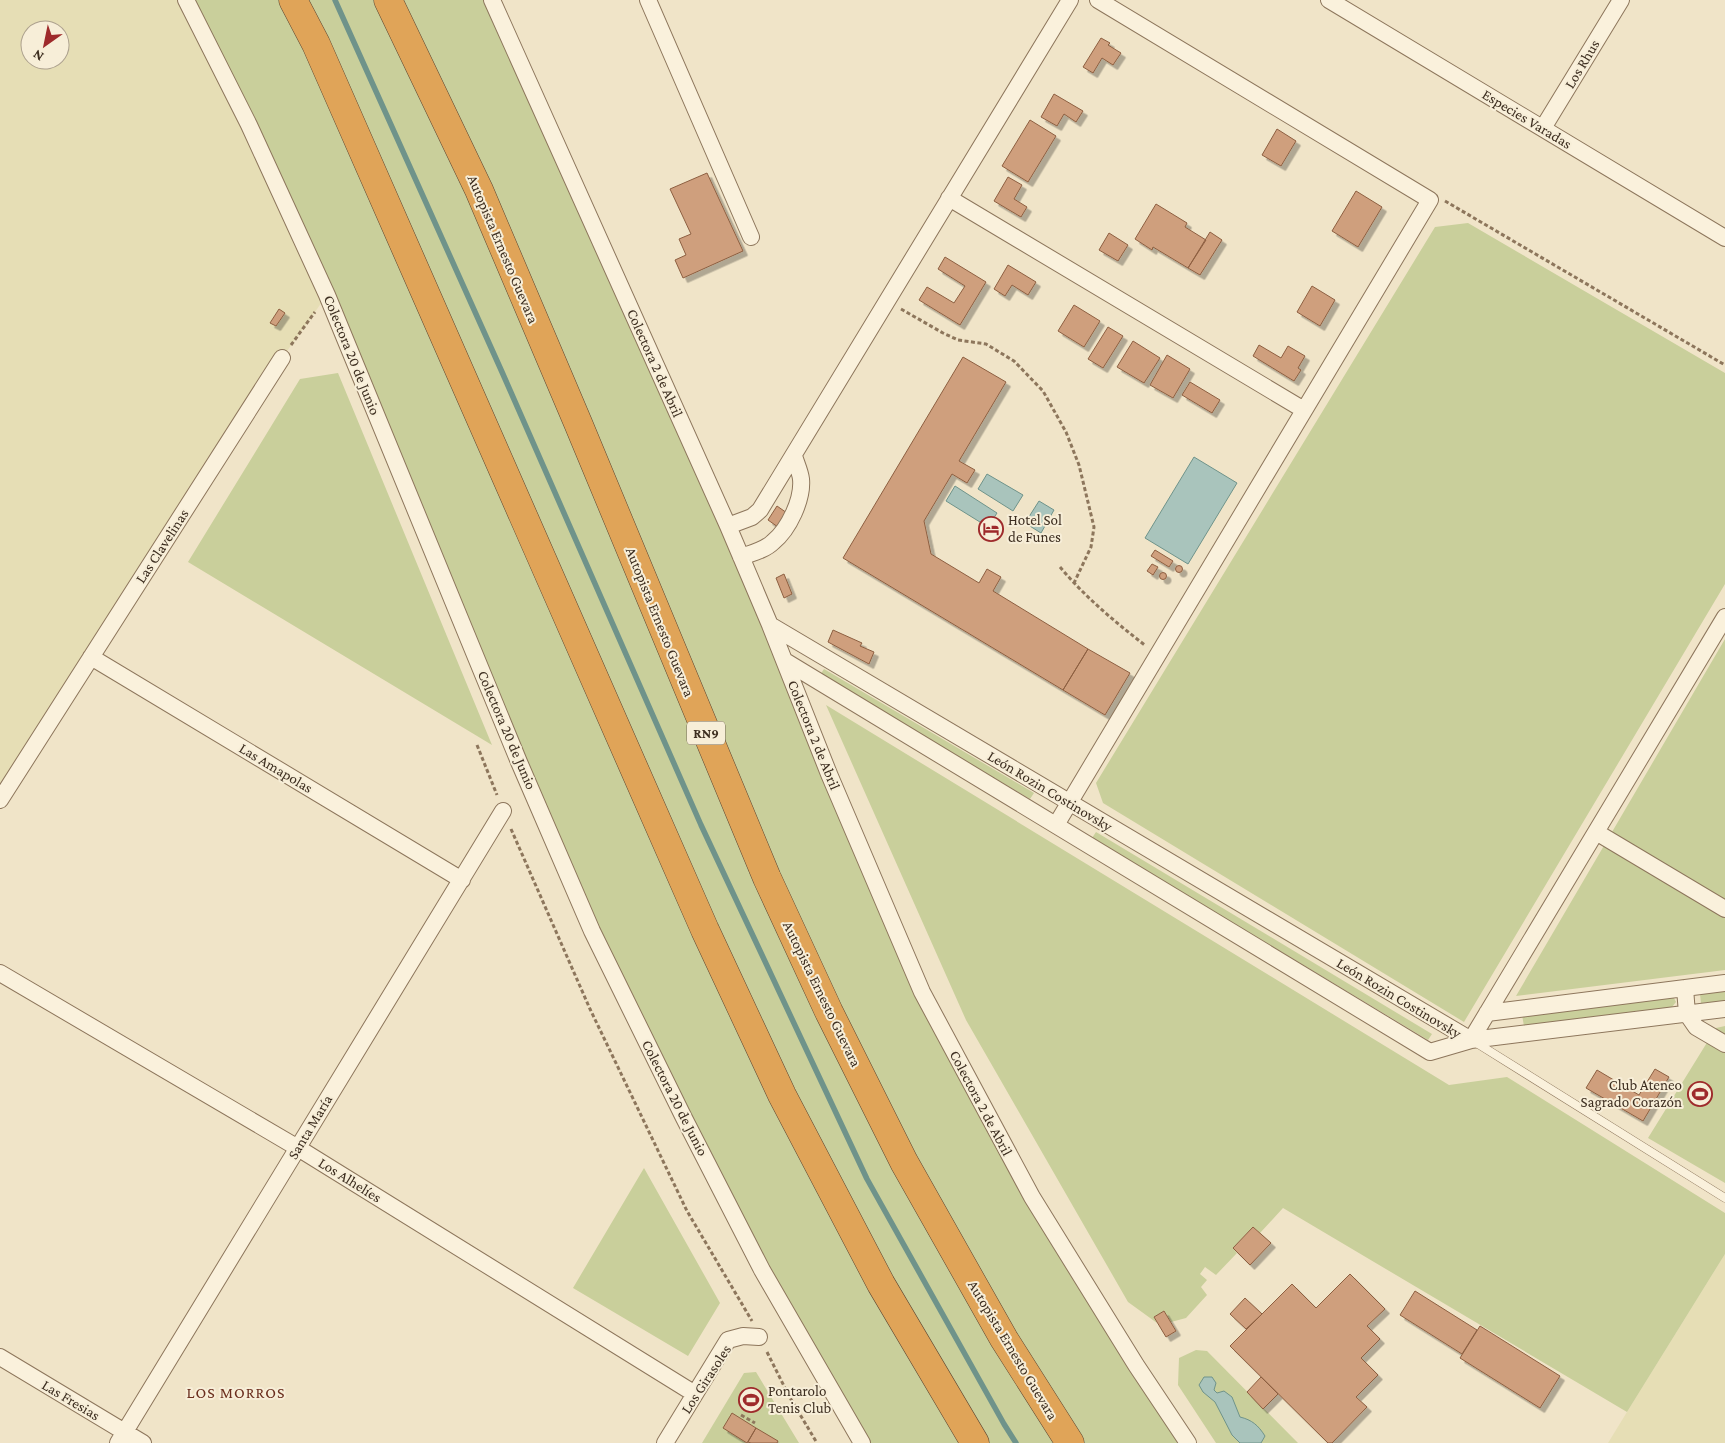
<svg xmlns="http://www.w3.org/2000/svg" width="1725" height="1443" viewBox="0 0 1725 1443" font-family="'Crimson Pro',serif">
  <defs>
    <filter id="shadow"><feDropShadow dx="4.5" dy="4.5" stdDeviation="0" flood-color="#0004"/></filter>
  </defs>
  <rect width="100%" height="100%" fill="#f0e4c8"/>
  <!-- farmland -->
  <path fill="#e6deb5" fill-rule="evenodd" d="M0,0H186L327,295L282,358L0,800ZM30,30H60V60H30Z
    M1725,1254V1443H1608L1627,1412Z"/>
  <!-- green -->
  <path fill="#c9cf9b" d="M186,0H492L922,992L1032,1197L1188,1443H862L592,931L327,295Z
    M1468,223L1725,373V584L1464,1022L1103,803L1096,783L1435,227Z
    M338,373L492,745L188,562L300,379Z
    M1725,639V970L1516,996Z
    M824,669L1034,793L1030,799L820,675Z
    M826,705L1449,1085L1507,1077L1725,1213V1254L1627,1412L1283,1208L1260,1233L1253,1227L1233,1248L1237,1253L1216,1275L1205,1267L1200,1274L1207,1280L1201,1287L1207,1295L1186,1318L1171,1322L1164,1311L1154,1317L1157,1323L1128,1302L966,1020Z
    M1096,832L1432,1034L1428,1040L1092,838Z
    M1725,988V1001L1701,1003L1700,994Z
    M1673,996L1676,1002L1672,1007L1524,1026L1522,1015Z
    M1725,1026V1183L1648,1138L1716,1028Z
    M644,1168L720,1303L688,1356L573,1288Z
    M1196,1350L1207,1351L1298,1443H1216L1178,1385L1179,1358Z
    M756,1372L799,1443H702L744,1373Z"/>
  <!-- water -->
  <path fill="#a9c4bc" stroke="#6f938a" d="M1194,457L1237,483L1188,564L1145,538Z
    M987,474L1023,495L1013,511L978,489Z
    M955,486L997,513L988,527L946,501Z
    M1039,501L1054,510L1041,533L1025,523Z
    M1204,1377H1212L1216,1383L1214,1390L1217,1393L1224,1391L1232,1397L1240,1417C1252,1420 1258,1425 1265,1436L1261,1443H1240L1232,1435L1215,1402L1203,1392L1199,1385Z"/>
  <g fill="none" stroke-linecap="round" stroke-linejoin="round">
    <!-- stream -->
    <path stroke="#6f938a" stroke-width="5.5" d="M335,0L502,372L701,825L867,1179L1004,1424L1016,1443"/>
  </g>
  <!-- building -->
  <path fill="#cf9f7d" stroke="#8d5f41" filter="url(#shadow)" d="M1101,38L1110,43L1108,45L1121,53L1113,65L1102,58L1093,73L1083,67Z
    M1054,94L1083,111L1076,122L1064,114L1057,126L1041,117Z
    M1030,120L1056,136L1028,182L1002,166Z
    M1277,129L1296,141L1281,166L1262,155Z
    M707,173L743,251L683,278L675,260L686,255L679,239L691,234L670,189Z
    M1008,177L1022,185L1014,199L1027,207L1021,217L994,201Z
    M1356,191L1382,207L1358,247L1332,231Z
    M1156,204L1187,223L1185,227L1206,240L1188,268L1153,247L1152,250L1135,239Z
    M1210,232L1222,240L1200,275L1188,268Z
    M1109,233L1128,245L1118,261L1099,250Z
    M945,257L986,282L960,325L919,300L927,287L954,303L965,286L938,269Z
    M1008,265L1036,282L1028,295L1012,285L1005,296L994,289Z
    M1312,286L1335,300L1320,326L1297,312Z
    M1074,305L1100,321L1084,347L1058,331Z
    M279,309L285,313L276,326L270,323Z
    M1108,327L1123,336L1103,368L1088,359Z
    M1133,341L1160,358L1144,383L1117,367Z
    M1259,345L1281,358L1288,346L1305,356L1298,368L1301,370L1294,381L1253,356Z
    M1167,355L1190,369L1173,398L1150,385Z
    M963,357L1006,382L959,461L975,470L967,483L952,474L924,521L931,554L979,583L987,569L1001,577L993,591L1088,649L1063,690L843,558Z
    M1190,382L1220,400L1212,413L1182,395Z
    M777,506L787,513L778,527L768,520Z
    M1155,550L1173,561L1169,567L1151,556Z
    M1152,564L1158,567L1153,575L1147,571Z
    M1175.5 569a3.5 3.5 0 1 1 7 0a3.5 3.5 0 1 1-7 0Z
    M1159.5 576a3.5 3.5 0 1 1 7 0a3.5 3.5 0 1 1-7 0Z
    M784,574L792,594L784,598L776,578Z
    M833,630L862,643L860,646L874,652L869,664L828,642Z
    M1088,649L1130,673L1105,715L1063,690Z
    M1655,1069L1669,1077L1643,1121L1586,1088L1597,1070L1639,1095Z
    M1253,1227L1271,1243L1250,1265L1233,1248Z
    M1350,1274L1385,1309L1367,1326L1380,1339L1361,1358L1378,1375L1356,1397L1367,1407L1332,1443H1328L1230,1346L1292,1284L1316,1308Z
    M1415,1291L1477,1330L1462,1354L1400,1315Z
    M1245,1298L1262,1314L1246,1329L1230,1314Z
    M1164,1311L1176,1331L1166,1337L1154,1317Z
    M1480,1326L1560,1376L1540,1408L1460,1358Z
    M1261,1377L1278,1394L1263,1409L1247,1392Z
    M732,1413L756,1428L747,1443L723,1428Z
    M756,1428L778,1441L777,1443H751L748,1442Z"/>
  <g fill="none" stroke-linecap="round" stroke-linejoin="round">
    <defs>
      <path id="service" d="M1475,1042L1725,1198"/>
      <path id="minor" d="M186,0L249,125L327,295L519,762L592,931L684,1118L762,1270L862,1443
        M492,0L728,526L770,625L829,774L922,992L1032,1197L1136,1365L1188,1443
        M648,0L751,237
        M1329,0L1725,238
        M1543,128L1621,0
        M949,198L1304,410
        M728,526L752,517L760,510L1070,0
        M741,557C752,553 765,550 773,542C789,529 803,499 801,479C800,471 796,463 794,456
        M770,625L1471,1040
        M91,657L462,880
        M785,661L1430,1052L1471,1040L1725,1009
        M0,800L282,358
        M1056,825L1430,200L1098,0
        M1596,832L1725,909
        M0,973L298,1148L695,1394
        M1685,988L1687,1014L1696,1027L1725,1044
        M1487,1013L1725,983
        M1471,1040L1725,617
        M0,1357L143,1443
        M118,1443L503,811
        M665,1443L728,1340L743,1336L759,1337"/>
      <path id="motorway" d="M293,0L316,44L705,930L782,1095L881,1284L975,1443
        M388,0L479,190L578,423L767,878L829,1012L904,1162L1004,1339L1070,1443"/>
    </defs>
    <!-- service casing -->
    <use href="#service" stroke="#8d765c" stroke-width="9"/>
    <!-- minor casing -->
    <use href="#minor" stroke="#8d765c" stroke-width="18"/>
    <!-- motorway casing -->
    <use href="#motorway" stroke="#5b4430" stroke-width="29"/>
    <!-- path -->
    <path stroke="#8d765c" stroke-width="3" stroke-dasharray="4 2.5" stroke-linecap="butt" d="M1445,201L1725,365
      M901,309L943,333L958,340L986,344L1014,361L1043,391L1066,432L1079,465L1094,527L1091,547L1074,583
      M291,345L315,312
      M1060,567C1085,597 1115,622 1146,646
      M477,745L497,795
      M511,829L590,1009L687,1211L752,1321
      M767,1352L789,1396L817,1443
      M741,1415L755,1423"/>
    <!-- service -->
    <use href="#service" stroke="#faf1dc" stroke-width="8"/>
    <!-- minor -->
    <use href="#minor" stroke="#faf1dc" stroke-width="16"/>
    <!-- motorway -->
    <use href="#motorway" stroke="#e0a458" stroke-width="28"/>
  </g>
  <!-- icons -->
  <defs>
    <symbol id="hotel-ring" viewBox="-11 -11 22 22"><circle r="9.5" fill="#f7eed8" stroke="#9e2a2b" stroke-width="1.5"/><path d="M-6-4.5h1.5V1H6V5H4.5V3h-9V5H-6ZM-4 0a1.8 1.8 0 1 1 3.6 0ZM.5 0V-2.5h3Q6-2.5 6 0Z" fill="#9e2a2b"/></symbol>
    <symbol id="stadium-ring" viewBox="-11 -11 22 22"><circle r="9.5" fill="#f7eed8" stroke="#9e2a2b" stroke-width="1.5"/><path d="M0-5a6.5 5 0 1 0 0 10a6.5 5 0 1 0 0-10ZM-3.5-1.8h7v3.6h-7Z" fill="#9e2a2b"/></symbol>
  </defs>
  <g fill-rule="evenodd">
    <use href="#hotel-ring" x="977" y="515" width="28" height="28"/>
    <use href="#stadium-ring" x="1686" y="1080" width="28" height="28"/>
    <use href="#stadium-ring" x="737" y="1386" width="28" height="28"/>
  </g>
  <g text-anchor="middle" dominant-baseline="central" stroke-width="4" stroke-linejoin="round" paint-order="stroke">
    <!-- shield labels -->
    <rect fill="#f7eed8" stroke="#756857" stroke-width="1" x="687" y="721.5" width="38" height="23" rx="4"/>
    <g font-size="14" font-weight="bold" fill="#3d2e20">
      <text x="706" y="733">RN9</text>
    </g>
    <!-- street labels -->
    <g font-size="15" fill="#3d2e20" stroke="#f7eed8">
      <text transform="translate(1582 64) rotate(-59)">Los Rhus</text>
      <text transform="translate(1527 119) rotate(31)">Especies Varadas</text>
      <text transform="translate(503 249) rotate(67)">Autopista Ernesto Guevara</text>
      <text transform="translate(352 355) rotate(68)">Colectora 20 de Junio</text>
      <text transform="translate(655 363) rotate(66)">Colectora 2 de Abril</text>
      <text transform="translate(162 546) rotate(-57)">Las Clavelinas</text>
      <text transform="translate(660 622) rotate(68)">Autopista Ernesto Guevara</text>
      <text transform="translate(507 730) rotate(67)">Colectora 20 de Junio</text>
      <text transform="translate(814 735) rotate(68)">Colectora 2 de Abril</text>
      <text transform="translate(276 768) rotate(31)">Las Amapolas</text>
      <text transform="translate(1050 791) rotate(31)">León Rozin Costinovsky</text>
      <text transform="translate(822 994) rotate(64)">Autopista Ernesto Guevara</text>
      <text transform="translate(1399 998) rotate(31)">León Rozin Costinovsky</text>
      <text transform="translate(675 1098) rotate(63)">Colectora 20 de Junio</text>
      <text transform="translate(981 1103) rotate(62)">Colectora 2 de Abril</text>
      <text transform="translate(310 1127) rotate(-59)">Santa María</text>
      <text transform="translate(350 1180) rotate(32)">Los Alhelíes</text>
      <text transform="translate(1013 1350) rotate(59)">Autopista Ernesto Guevara</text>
      <text transform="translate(706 1379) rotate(-57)">Los Girasoles</text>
      <text transform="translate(71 1400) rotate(31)">Las Fresias</text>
    </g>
    <!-- poi labels -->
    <g font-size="15" fill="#3d2e20" stroke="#f7eed8" text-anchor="start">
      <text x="1008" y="520">Hotel Sol<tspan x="1008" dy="17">de Funes</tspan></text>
      <text x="1682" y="1085" text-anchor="end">Club Ateneo<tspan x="1682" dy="17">Sagrado Corazón</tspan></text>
      <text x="768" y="1391">Pontarolo<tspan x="768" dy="17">Tenis Club</tspan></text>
    </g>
    <!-- neighbourhood labels -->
    <g font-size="16" letter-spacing="1" fill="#6b2e1e" stroke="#f7eed8">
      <text x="236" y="1392">LOS MORROS</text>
    </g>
  </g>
  <!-- north arrow -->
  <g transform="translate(45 45) rotate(213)"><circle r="24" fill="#f7eed8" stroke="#ada18e"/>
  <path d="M0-4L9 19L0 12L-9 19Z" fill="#9e2a2b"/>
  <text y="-8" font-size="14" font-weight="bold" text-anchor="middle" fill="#3d2e20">N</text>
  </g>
</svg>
